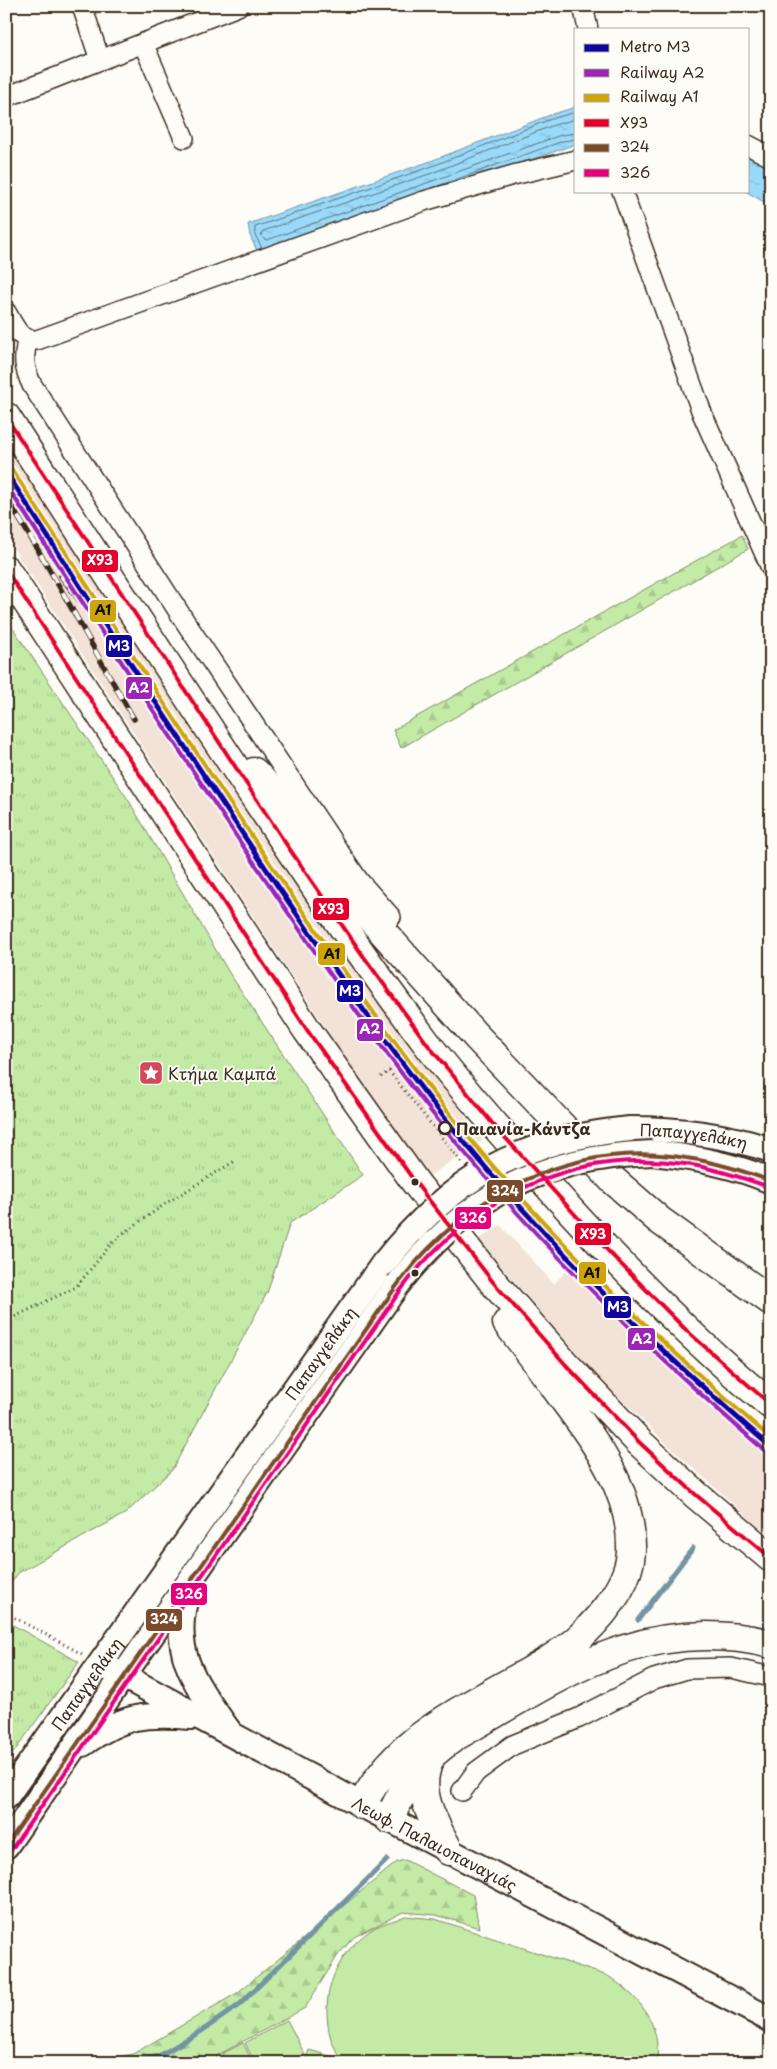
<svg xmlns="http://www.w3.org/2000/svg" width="777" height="2069" viewBox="0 0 777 2069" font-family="'Playpen Sans',sans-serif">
  <defs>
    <pattern id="grass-tufts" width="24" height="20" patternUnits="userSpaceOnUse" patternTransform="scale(1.25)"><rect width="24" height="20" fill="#c3eba6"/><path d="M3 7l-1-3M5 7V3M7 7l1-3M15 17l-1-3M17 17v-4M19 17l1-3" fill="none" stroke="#a8ca8e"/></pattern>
    <pattern id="forest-firs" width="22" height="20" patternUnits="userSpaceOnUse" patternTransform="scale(1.25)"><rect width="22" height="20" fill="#c3eba6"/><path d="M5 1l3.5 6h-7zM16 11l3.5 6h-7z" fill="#a8ca8e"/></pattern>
    <pattern id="water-ripples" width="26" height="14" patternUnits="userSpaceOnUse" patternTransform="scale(1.25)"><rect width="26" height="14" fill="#99dafb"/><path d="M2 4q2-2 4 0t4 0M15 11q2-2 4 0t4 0" fill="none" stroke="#85bbd7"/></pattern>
  </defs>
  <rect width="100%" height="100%" fill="#fdfcf7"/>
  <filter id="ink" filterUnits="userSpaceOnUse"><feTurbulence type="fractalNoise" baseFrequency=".02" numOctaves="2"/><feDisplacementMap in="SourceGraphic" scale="10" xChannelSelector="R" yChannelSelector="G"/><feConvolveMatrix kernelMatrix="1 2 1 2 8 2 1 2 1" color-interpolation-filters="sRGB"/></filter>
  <g filter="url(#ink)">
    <!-- built -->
    <path fill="#f2e2d8" d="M6,445L207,755L320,923L364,985L483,1140L426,1178L327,1030L6,537Z
      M532,1206L604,1285L657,1338L771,1439V1538L668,1445L595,1374L478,1240L500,1225L554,1284L568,1269L518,1214Z"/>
    <!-- grass -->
    <path fill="url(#grass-tufts)" stroke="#7f8a62" d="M6,618L129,801L228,971L363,1175L290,1223L267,1293L172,1470L126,1513L18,1573L6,1591Z
      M6,1621L79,1662L6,1763Z"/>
    <!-- forest -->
    <path fill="url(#forest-firs)" stroke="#7f8a62" d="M742,535L748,549L401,748L393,730Z
      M405,1860L473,1895L479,1928L436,1915L403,1912L354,1937L338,1955L305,2008L216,2056L220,2063H93L133,2054L237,1993L397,1862Z"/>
    <!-- pitch -->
    <path fill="#c3eba6" stroke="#7f8a62" d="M405,1916L435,1919L608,1976C640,1997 661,2023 657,2063H304L309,2050L341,2059C338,2053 333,2046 331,2039C318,1995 337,1950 376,1927C385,1923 396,1920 405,1916Z
      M287,2020L305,2055L292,2063H255L245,2043Z
      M243,2043L253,2063H227L222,2054Z"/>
    <!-- water -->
    <path fill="url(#water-ripples)" stroke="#7394a3" d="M576,107V144L259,255L250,236L248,224L428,162L550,115Z
      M748,154L771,168V206L745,191H748Z"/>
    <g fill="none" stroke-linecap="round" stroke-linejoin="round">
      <!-- shore -->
      <path stroke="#617076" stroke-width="1" d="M576,119L554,125L432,173L263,231L261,234L264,239L267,240L561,135L576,133
        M438,186L563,141L576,139
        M262,248L255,235V227L430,167L551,119L576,112"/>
      <!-- stream -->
      <path stroke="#7394a3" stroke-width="5" d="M638,1620L693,1548
        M130,2063L159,2056L203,2030L239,2005L387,1860"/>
      <defs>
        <path id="minor" d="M82,6L100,60
          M583,6L588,29
          M143,43L184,138
          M6,97L238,6
          M748,145L771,157
          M622,191L702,413L771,568
          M6,312C15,327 19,341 37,340L424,201L513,175L576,160
          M27,341C23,360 24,368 32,385L186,623L344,859L359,881L391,917
          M462,1791L476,1772L513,1745L579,1718L654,1679L687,1669L731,1668L771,1677"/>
        <g id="tertiary">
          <path id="s1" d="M630,1129C679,1129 724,1134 771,1150"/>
          <path d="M652,1153C693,1157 732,1164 771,1181"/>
          <path d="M188,1591C168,1651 196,1685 229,1731"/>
          <path id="s2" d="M101,1664L362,1805L771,2020"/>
          <path d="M83,1744C123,1715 145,1713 192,1717"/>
          <path id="s3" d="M6,1797L383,1264"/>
          <path d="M6,1846L123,1676L398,1284"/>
        </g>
        <path id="motorway" d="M6,417C91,548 175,679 262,808C315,888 370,968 428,1045C469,1098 515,1148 559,1198C625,1271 694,1342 771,1405
          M6,570L307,1030L415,1182L493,1282L566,1365L639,1442L695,1494L771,1558
          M254,772L277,796L307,839L373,921L475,1035L613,1180L659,1220L771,1301
          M431,1757C413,1790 434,1822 449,1851
          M362,1805C389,1751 436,1723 487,1695C518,1677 553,1661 580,1637C602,1616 630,1583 631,1551C633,1490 593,1439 559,1393C542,1369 525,1346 507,1323
          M389,1819C410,1777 417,1763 456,1736C560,1677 644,1613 771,1644"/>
      </defs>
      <!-- minor casing -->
      <use href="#minor" stroke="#3b2a1e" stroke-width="22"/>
      <!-- tertiary casing -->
      <use href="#tertiary" stroke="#3b2a1e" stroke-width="28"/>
      <!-- motorway casing -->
      <use href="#motorway" stroke="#3b2a1e" stroke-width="31"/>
      <!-- path -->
      <path stroke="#3b2a1e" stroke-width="3" stroke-dasharray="1 4" stroke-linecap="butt" d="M389,1071L397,1066
        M381,1077L389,1071L462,1163
        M6,1321L76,1287L113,1242L125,1232L168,1202L235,1161
        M6,1613L82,1654"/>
      <!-- minor -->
      <use href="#minor" stroke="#fdfcf7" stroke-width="19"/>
      <!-- tertiary -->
      <use href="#tertiary" stroke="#fdfcf7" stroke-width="24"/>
      <!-- motorway -->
      <use href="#motorway" stroke="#fdfcf7" stroke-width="28"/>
      <defs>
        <path id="rail" d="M6,498C53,570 91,646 134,719
          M61,576L159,706"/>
      </defs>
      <!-- rail casing -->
      <use href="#rail" stroke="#3b2a1e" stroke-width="5.5"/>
      <!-- rail -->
      <use href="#rail" stroke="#fdfcf7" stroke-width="4" stroke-dasharray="11" stroke-linecap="butt"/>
      <defs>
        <path id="tertiary-bridge" d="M383,1264C451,1178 520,1139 630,1129
          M398,1284C467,1196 540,1157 652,1153"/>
      </defs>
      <!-- tertiary-bridge casing -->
      <use href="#tertiary-bridge" stroke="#3b2a1e" stroke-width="28" stroke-linecap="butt"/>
      <!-- tertiary-bridge -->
      <use href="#tertiary-bridge" stroke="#fdfcf7" stroke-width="24"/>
      <defs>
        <path id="bus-1" d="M6,417L282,838L364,957L428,1045L492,1123L609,1252L687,1331L771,1405
          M6,570L307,1030L415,1182L493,1282L566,1365L639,1442L695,1494L771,1558"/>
        <path id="bus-2" d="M6,1846L395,1288C463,1196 570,1139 686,1158C716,1162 743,1171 771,1181"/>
        <path id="bus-3" d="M11,1850L400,1291C467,1201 570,1147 685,1164C714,1168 741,1177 769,1187"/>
      </defs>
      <!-- bus-1 casing -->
      <use href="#bus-1" stroke="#fdfcf7" stroke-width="8"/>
      <!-- bus-2 casing -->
      <use href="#bus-2" stroke="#fdfcf7" stroke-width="8"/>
      <!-- bus-3 casing -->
      <use href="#bus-3" stroke="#fdfcf7" stroke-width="8"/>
      <!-- bus-1 -->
      <use href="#bus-1" stroke="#e4002b" stroke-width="4"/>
      <!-- bus-2 -->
      <use href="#bus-2" stroke="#7a4b2a" stroke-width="4"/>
      <!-- bus-3 -->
      <use href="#bus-3" stroke="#e5007d" stroke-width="4"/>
      <defs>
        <path id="rail-1" d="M6,484C95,621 184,759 276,894C335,981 395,1069 463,1150C555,1260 658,1358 767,1452"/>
        <path id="rail-2" d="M11,469C101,608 191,747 284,885C344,972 404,1059 471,1141C562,1249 664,1347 771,1439"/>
      </defs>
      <!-- rail-1 casing -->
      <use href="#rail-1" stroke="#fdfcf7" stroke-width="9"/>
      <!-- rail-2 casing -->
      <use href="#rail-2" stroke="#fdfcf7" stroke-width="9"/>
      <!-- rail-1 -->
      <use href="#rail-1" stroke="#9b26b6" stroke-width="5"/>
      <!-- rail-2 -->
      <use href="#rail-2" stroke="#cea408" stroke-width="5"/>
      <defs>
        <path id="metro-1" d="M6,472C96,611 185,749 277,885C337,973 397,1061 465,1143C557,1254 662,1353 771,1447"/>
      </defs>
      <!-- metro-1 casing -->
      <use href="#metro-1" stroke="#fdfcf7" stroke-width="9"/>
      <!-- metro-1 -->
      <use href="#metro-1" stroke="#10069f" stroke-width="5"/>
    </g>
  </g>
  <!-- icons -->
  <defs>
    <symbol id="sight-square" viewBox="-11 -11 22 22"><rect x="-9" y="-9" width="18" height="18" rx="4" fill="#d1495b" stroke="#fdfcf7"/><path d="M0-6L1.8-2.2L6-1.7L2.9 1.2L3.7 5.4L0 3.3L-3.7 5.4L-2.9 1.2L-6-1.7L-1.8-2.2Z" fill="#fff"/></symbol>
  </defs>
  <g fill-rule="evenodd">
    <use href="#sight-square" x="137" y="1059" width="28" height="28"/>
  </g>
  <!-- markers -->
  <circle fill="#fdfcf7" stroke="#3b2a1e" stroke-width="2.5" cx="445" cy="1128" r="6"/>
  <g fill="#3b2a1e" stroke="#fdfcf7" stroke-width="2">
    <circle cx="415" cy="1182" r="4.5"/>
    <circle cx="415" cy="1273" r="4.5"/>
  </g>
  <g text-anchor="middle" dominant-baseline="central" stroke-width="4" stroke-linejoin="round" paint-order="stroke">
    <!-- poi labels -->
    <g font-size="16" fill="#3b2a1e" stroke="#fdfcf7" text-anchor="start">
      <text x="168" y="1073">Kτήμα Καμπά</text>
    </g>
    <!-- stop labels -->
    <g font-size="16" font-weight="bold" fill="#3b2a1e" stroke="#fdfcf7" text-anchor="start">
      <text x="456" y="1128">Παιανία-Κάντζα</text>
    </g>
    <!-- street labels -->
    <g font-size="16" fill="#3b2a1e" stroke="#fdfcf7">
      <text stroke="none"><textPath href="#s1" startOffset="64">Παπαγγελάκη</textPath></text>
      <text stroke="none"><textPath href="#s3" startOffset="544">Παπαγγελάκη</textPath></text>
      <text stroke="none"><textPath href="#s3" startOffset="139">Παπαγγελάκη</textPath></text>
      <text stroke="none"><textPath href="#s2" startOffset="379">Λεωφ. Παλαιοπαναγιάς</textPath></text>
    </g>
  </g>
  <g stroke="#fdfcf7" stroke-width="2">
    <rect x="81" y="549" width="38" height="24" rx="5" fill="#e4002b"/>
    <rect x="89" y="599" width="28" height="24" rx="5" fill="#cea408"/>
    <rect x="105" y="634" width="28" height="24" rx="5" fill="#10069f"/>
    <rect x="125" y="676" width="28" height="24" rx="5" fill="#9b26b6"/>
    <rect x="312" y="897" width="38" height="24" rx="5" fill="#e4002b"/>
    <rect x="317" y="942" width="29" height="24" rx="5" fill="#cea408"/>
    <rect x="336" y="979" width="28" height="24" rx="5" fill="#10069f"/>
    <rect x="356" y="1018" width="28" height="24" rx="5" fill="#9b26b6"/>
    <rect x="486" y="1179" width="38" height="24" rx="5" fill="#7a4b2a"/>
    <rect x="454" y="1206" width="38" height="24" rx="5" fill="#e5007d"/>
    <rect x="574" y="1222" width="38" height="24" rx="5" fill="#e4002b"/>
    <rect x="578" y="1261" width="29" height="24" rx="5" fill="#cea408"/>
    <rect x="603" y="1295" width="29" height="24" rx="5" fill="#10069f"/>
    <rect x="627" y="1327" width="29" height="24" rx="5" fill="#9b26b6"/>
    <rect x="170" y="1582" width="38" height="24" rx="5" fill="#e5007d"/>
    <rect x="145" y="1608" width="38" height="24" rx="5" fill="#7a4b2a"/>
  </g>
  <g font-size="14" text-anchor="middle" font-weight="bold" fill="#fff">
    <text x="100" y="565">X93</text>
    <text x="119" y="651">Μ3</text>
    <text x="139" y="693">A2</text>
    <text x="331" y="914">X93</text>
    <text x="350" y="996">Μ3</text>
    <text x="370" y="1034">A2</text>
    <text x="505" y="1196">324</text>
    <text x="473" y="1223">326</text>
    <text x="593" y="1239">X93</text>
    <text x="618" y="1312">Μ3</text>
    <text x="642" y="1344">A2</text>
    <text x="189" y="1599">326</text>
    <text x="164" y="1624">324</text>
  </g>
  <g font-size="14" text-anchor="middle" font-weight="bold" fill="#111">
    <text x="103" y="615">A1</text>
    <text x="332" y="959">A1</text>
    <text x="592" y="1278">A1</text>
  </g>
  <!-- margin -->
  <rect width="777" height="2069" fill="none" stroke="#fdfcf7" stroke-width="25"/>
  <rect x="12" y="12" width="752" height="2044" fill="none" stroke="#3b2a1e" stroke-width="2" filter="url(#ink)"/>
  <!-- legend -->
  <rect x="574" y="28" width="175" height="165" fill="#fdfcf7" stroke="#afa8a0"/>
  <rect x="584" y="44" width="25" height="8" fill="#10069f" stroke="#afa8a0"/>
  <text x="620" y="52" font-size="15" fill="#3b2a1e">Metro Μ3</text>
  <rect x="584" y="69" width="25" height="8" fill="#9b26b6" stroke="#afa8a0"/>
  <text x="620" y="78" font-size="15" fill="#3b2a1e">Railway A2</text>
  <rect x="584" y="94" width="25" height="8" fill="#cea408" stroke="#afa8a0"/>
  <text x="620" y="102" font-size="15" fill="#3b2a1e">Railway A1</text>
  <rect x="584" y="119" width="25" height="8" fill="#e4002b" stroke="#afa8a0"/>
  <text x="620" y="128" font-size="15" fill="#3b2a1e">X93</text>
  <rect x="584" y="144" width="25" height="8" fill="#7a4b2a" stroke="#afa8a0"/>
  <text x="620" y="152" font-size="15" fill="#3b2a1e">324</text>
  <rect x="584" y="169" width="25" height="8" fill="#e5007d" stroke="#afa8a0"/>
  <text x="620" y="178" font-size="15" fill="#3b2a1e">326</text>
</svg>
